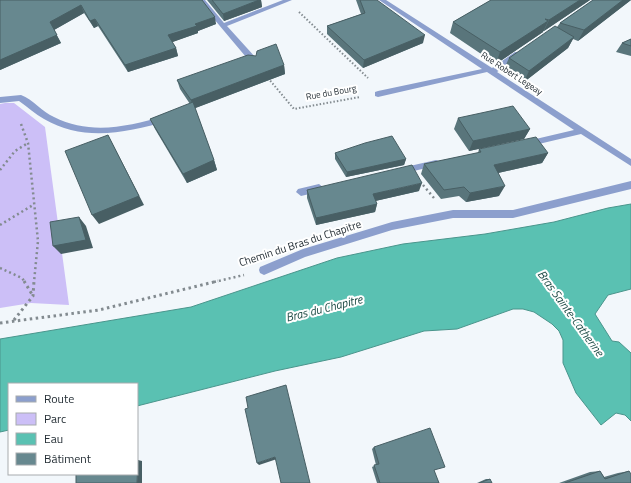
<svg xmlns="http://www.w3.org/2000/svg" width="631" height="483" viewBox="0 0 631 483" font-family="'Titillium Web',sans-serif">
  <rect width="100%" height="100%" fill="#f2f7fb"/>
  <!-- green -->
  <path fill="#ccbff7" d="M5,103H14L45,127L69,305L31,303L0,308V104Z"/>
  <!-- water -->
  <path fill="#5ac1b2" stroke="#4a958c" d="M631,204V289L608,295L595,314L612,341L619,342L631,353V421L625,415L616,413L601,425L576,393L563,363V340L559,331L552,324L534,312L523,309H513L457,329L424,331L341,357L275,371L137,406V384H9V430L0,432V339L191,307L337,258L403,244L485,234L554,222L608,208Z"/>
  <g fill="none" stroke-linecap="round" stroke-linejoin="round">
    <!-- path-far2 -->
    <path stroke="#838b90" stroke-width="2" stroke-dasharray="1.5 2" stroke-linecap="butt" d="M299,12L368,78
      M268,78L294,109L360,97"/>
    <!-- path-far1 -->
    <path stroke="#838b90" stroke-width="2.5" stroke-dasharray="2 3" stroke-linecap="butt" d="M21,124L28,143L38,241L34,282
      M0,170L15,151L28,143
      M423,185L434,198
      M0,225L33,205
      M0,268L22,278L25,282
      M214,282L244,275"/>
    <!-- path -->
    <path stroke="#838b90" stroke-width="3" stroke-dasharray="2.5 3.5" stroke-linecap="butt" d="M24,281L33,296
      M14,320L33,296L34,281
      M0,323L99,310L218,281"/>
    <!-- minor -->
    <path fill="#8c9fcd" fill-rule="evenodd" d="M198,0H205L224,23L283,0H292L227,26L257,59V63H251Z
      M379,0H386L492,68L515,52H521V56L497,72L631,159V166L581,134L526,147L523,146L522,144L523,142L574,130L487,72L378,97L375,96V92L378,91L482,69Z
      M21,95C33,99 42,112 54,117C90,135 127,127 164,116L168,119L167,121C126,133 83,142 44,119C35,114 28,107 19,101L0,103V97Z
      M436,160L439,161L440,163L439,165L401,174L397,171L401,168Z
      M631,181V189L513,218H453L392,230L305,257L264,275L260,273L259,270L260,267L303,249L392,222L453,210H513Z
      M319,184L324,188L322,191L301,196L296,192L298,189Z"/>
  </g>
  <!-- wall -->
  <path fill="#59757b" d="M0,0H202L216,24L198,31V33L172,42L176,48L178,56L128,72L98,26L94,28L84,13L54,30L61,43L0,70Z
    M207,0H261L262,7L224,21Z
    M356,0H377L423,43L363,68L327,34V26L361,14Z
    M491,0H590L544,31H543V32L496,64L450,33L453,22Z
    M593,0H631L578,41L573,39L568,48L524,82L504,69L509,58L557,27L560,23Z
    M631,39V56L616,52L622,43Z
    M284,65L285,74L195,108L214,160L217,170L187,183L155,129L150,119L190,104L180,89L177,80Z
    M458,118L530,129L524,139L469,151L454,129Z
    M479,149L548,153L542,163L498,173L499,196L466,202L459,196L441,199L421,174L424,164L478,153Z
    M335,153L406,159L404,165L346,177L335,159Z
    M307,190L419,191L375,201L377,204L375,212L316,225L307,198Z
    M374,447L434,471L439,483H377L372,467L376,465L372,449Z
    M600,471L604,477L618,473L629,471L631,483H559L590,472Z
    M486,479H490L492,483H477Z"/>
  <!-- shaded-wall -->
  <path fill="#485f64" d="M259,0H261L262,7L224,21L223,14Z
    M580,0H590L544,31L549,20Z
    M623,0H631L578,41L584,30Z
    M81,5L84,13L54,30L61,43L0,70V60L50,22Z
    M215,17L216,24L198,31V33L170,43L168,35L195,24Z
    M95,19L98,26L94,28L90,21Z
    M548,21L543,32L496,64L500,52Z
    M425,35L423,43L363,68L364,60Z
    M574,37L568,48L524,82L529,71Z
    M176,48L178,56L128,72L125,65Z
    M284,65L285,74L193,109L191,100Z
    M530,129L524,139L469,151L473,141Z
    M108,135L144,205L99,224L92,215Z
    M548,153L542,163L489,175L494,165Z
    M406,159L404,165L346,177L347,172Z
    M214,160L217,170L187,183L183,174Z
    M422,183L419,191L371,202L373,194Z
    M505,186L499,196L466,202L470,193Z
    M377,204L375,212L316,225V218Z
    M79,217L86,226L93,248L61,254L53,246Z
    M275,457L277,459L259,465L257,463Z
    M138,460L142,461V483H137Z"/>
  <!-- building -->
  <path fill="#67888f" stroke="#485f64" d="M0,0H202L215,17L195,24L197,26L168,35L176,48L125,65L95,19L90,21L81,5L50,22L57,35L0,60Z
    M212,0H259L223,14Z
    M360,0H377L425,35L364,60L327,26L365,13Z
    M491,0H580L549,20L545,19L548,21L500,52L453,22Z
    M593,0H623L584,30L560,23Z
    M555,26L574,37L529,71L509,58Z
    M631,39V46L622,43Z
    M276,44L284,65L191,100L177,80L248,55L256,56L257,51Z
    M193,102L214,160L183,174L150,119Z
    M513,106L530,129L473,141L458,118L495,110Z
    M108,135L139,196L92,215L65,151Z
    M392,136L406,159L347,172L335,153L365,143Z
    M536,137L548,153L494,165L505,186L470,193L464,187L444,190L424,164L481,152L479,149Z
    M412,165L422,183L373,194L377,204L316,218L307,190Z
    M79,217L86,240L53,246L50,222Z
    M286,385L310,483H281L275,457L257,463L245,409L248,408L246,397Z
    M430,428L445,467L434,470L439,483H380L374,465L379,464L374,447Z
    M137,460H138L137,483H76V474H137Z
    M600,471L605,479L629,471L631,474V483H565Z
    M490,479L492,483H479Z"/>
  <g text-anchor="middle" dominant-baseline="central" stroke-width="4" stroke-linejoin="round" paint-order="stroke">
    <!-- far-street labels -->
    <g font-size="9" fill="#242e35" stroke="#fff">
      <text transform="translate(512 73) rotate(33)">Rue Robert Legeay</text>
      <text transform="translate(331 92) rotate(-10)">Rue du Bourg</text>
    </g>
    <!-- street labels -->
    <g font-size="11" fill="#242e35" stroke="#fff">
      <text transform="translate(300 243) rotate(-18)">Chemin du Bras du Chapitre</text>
    </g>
    <!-- water labels -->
    <g font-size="12" font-style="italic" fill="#1c4a44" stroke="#fff">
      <text transform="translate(324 308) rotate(-14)">Bras du Chapitre</text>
      <text transform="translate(571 313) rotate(54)">Bras Sainte-Catherine</text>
    </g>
  </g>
  <!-- legend -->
  <rect x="8" y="383" width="130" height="92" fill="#ffffff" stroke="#a7abae"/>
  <rect x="16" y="396" width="20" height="6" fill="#8c9fcd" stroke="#a7abae"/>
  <text x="44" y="403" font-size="12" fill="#242e35">Route</text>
  <rect x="16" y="413" width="20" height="12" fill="#ccbff7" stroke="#a7abae"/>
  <text x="44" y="423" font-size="12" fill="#242e35">Parc</text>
  <rect x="16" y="433" width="20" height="12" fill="#5ac1b2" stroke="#a7abae"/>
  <text x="44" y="443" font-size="12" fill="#242e35">Eau</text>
  <rect x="16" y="453" width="20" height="12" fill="#67888f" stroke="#a7abae"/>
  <text x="44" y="463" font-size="12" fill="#242e35">Bâtiment</text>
</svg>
